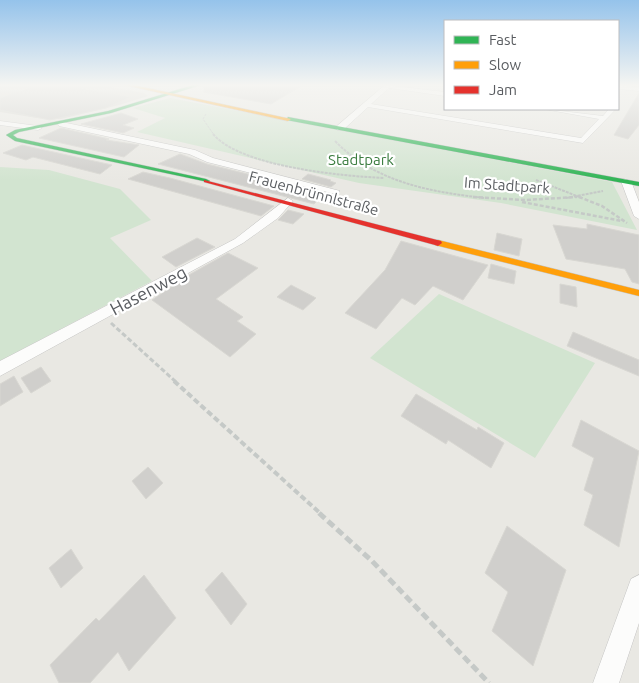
<svg xmlns="http://www.w3.org/2000/svg" width="639" height="683" viewBox="0 0 639 683" font-family="Ubuntu,sans-serif">
  <rect width="100%" height="100%" fill="#e9e8e3"/>
  <!-- education -->
  <path fill="#d9d7d2" d="M0,85H98L144,93L148,96L119,105L61,119L37,118L0,112Z"/>
  <!-- green -->
  <path fill="#d2e4d0" d="M170,98L612,182L637,230L501,203L359,183L137,132L165,118L133,108Z
    M0,167L49,170L120,189L151,220L110,238L152,281L0,361Z
    M439,294L595,363L535,458L370,358Z"/>
  <!-- building -->
  <path fill="#d0cfcc" stroke="#d8d7d2" d="M36,85H63L131,97L106,108L50,120L0,110V98Z
    M205,85H303L271,104L203,92Z
    M639,93V125L628,139L614,135Z
    M121,113L138,119L123,125L134,128L123,133L81,124Z
    M61,128L109,139L106,140L139,145L124,157L39,138Z
    M22,145L112,165L100,174L33,157L26,160L3,153Z
    M180,154L207,164L325,193L314,204L158,164Z
    M143,172L170,178L274,206L261,216L128,179Z
    M308,174L331,180L330,181L336,183L331,187L302,179Z
    M288,210L304,214L293,224L278,220Z
    M587,224L639,235V284L632,282L625,269L566,259L553,225L587,229Z
    M497,233L522,239L519,256L494,250Z
    M197,238L215,247L176,267L162,257Z
    M401,241L488,265L463,300L433,286L415,305L402,298L376,329L345,313L385,270Z
    M228,253L258,268L216,299L243,317L237,321L256,334L230,357L152,300L187,276Z
    M491,264L516,271L514,284L488,278Z
    M560,284L576,287L577,307L560,303Z
    M291,285L316,298L303,310L277,297Z
    M573,332L639,360V376L567,346Z
    M41,367L51,381L31,393L21,378Z
    M14,376L23,392L0,406V384Z
    M416,394L477,430L478,427L504,443L491,468L448,440L446,444L401,416Z
    M581,420L639,451L619,547L584,525L593,495L584,490L594,458L572,446Z
    M148,467L163,483L146,499L132,481Z
    M507,526L566,570L533,666L492,631L508,592L485,573Z
    M71,549L83,568L61,588L49,568Z
    M222,572L247,604L231,625L205,590Z
    M144,575L176,618L129,671L118,652L90,683H59L50,665L96,618L99,621Z"/>
  <g fill="none" stroke-linecap="round" stroke-linejoin="round">
    <defs>
      <path id="street" d="M385,85L445,92V96L389,88L371,104L581,138L599,119L544,109L603,116L609,109H616L583,143L368,107L343,130H337V126Z
        M618,85L639,87V91L618,89Z
        M0,121L38,126L42,128L38,130L0,125Z
        M62,122L195,150L213,158L340,191L335,194L207,162L189,154L59,126L58,124Z
        M623,179L631,181L639,202V219L634,216L621,181Z
        M288,198L293,201L278,218L243,243L0,376V361L235,239Z
        M639,575V623L619,683H593L631,579Z"/>
      <path id="fast" d="M193,85H201L111,113L19,132L13,135L17,138L206,179L210,181L208,182L15,141L6,135L15,130L108,111Z
        M288,117L639,182V186L286,120Z"/>
      <path id="slow" d="M124,85H134L291,119L288,121Z
        M438,240L639,290V296L435,245L434,243Z"/>
      <path id="jam" d="M204,180L441,241L442,243L438,246L435,245L204,182Z"/>
    </defs>
    <!-- street casing -->
    <use href="#street" stroke="#c5c5c4" stroke-width="1"/>
    <!-- fast casing -->
    <use href="#fast" stroke="#c5c5c5" stroke-width="1"/>
    <!-- slow casing -->
    <use href="#slow" stroke="#c5c5c5" stroke-width="1"/>
    <!-- jam casing -->
    <use href="#jam" stroke="#c5c5c5" stroke-width="1"/>
    <!-- path-far5 -->
    <path stroke="#c5c9c7" stroke-width="1" stroke-dasharray="2.5 1" stroke-linecap="butt" d="M206,114L203,119L214,135"/>
    <!-- path-far4 -->
    <path stroke="#c5c9c7" stroke-width="2" stroke-dasharray="3 1" stroke-linecap="butt" d="M213,134C241,167 342,176 384,178
      M335,141C375,182 430,192 485,198
      M536,180L582,198
      M566,198L603,191"/>
    <!-- path-far3 -->
    <path stroke="#c5c9c7" stroke-width="2.5" stroke-dasharray="4 2" stroke-linecap="butt" d="M473,197L525,200L577,197
      M579,197L602,206L627,223
      M522,202L622,221"/>
    <!-- path-far2 -->
    <path stroke="#c5c9c7" stroke-width="3" stroke-dasharray="5 2.5" stroke-linecap="butt" d="M111,323L176,382"/>
    <!-- path-far1 -->
    <path stroke="#c5c9c7" stroke-width="4" stroke-dasharray="6 3" stroke-linecap="butt" d="M174,381L321,514"/>
    <!-- path -->
    <path stroke="#c5c9c7" stroke-width="5" stroke-dasharray="8 4" stroke-linecap="butt" d="M319,513L372,561L489,683"/>
    <!-- street -->
    <use href="#street" fill="#fcfcfb" fill-rule="evenodd"/>
    <!-- fast -->
    <use href="#fast" fill="#30b455" fill-rule="evenodd"/>
    <!-- slow -->
    <use href="#slow" fill="#ff9f0a" fill-rule="evenodd"/>
    <!-- jam -->
    <use href="#jam" fill="#e5322d" fill-rule="evenodd"/>
  </g>
  <!-- sky -->
  <linearGradient id="sky" x2="0" y2="1"><stop stop-color="#95c3eb"/><stop offset="0.47" stop-color="#f5f5f2"/><stop offset="1" stop-color="#f5f5f2" stop-opacity="0"/></linearGradient>
  <rect width="639" height="181" fill="url(#sky)"/>
  <g text-anchor="middle" dominant-baseline="central" stroke-width="4.5" stroke-linejoin="round" paint-order="stroke">
    <!-- far-park labels -->
    <g font-size="15" fill="#3c7d40" stroke="#fff">
      <text x="361" y="159">Stadtpark</text>
    </g>
    <!-- far-street labels -->
    <g font-size="15" fill="#5a5d61" stroke="#fff">
      <text transform="translate(507 185) rotate(4)">Im Stadtpark</text>
      <text transform="translate(314 193) rotate(15)">Frauenbrünnlstraße</text>
    </g>
    <!-- street labels -->
    <g font-size="18" fill="#5a5d61" stroke="#fff">
      <text transform="translate(148 290) rotate(-28)">Hasenweg</text>
    </g>
  </g>
  <!-- legend -->
  <rect x="444" y="20" width="175" height="90" fill="#ffffff" stroke="#bdbec0"/>
  <rect x="454" y="36" width="25" height="8" fill="#30b455" stroke="#bdbec0"/>
  <text x="489" y="45" font-size="15" fill="#5a5d61">Fast</text>
  <rect x="454" y="61" width="25" height="8" fill="#ff9f0a" stroke="#bdbec0"/>
  <text x="489" y="70" font-size="15" fill="#5a5d61">Slow</text>
  <rect x="454" y="86" width="25" height="8" fill="#e5322d" stroke="#bdbec0"/>
  <text x="489" y="95" font-size="15" fill="#5a5d61">Jam</text>
</svg>
